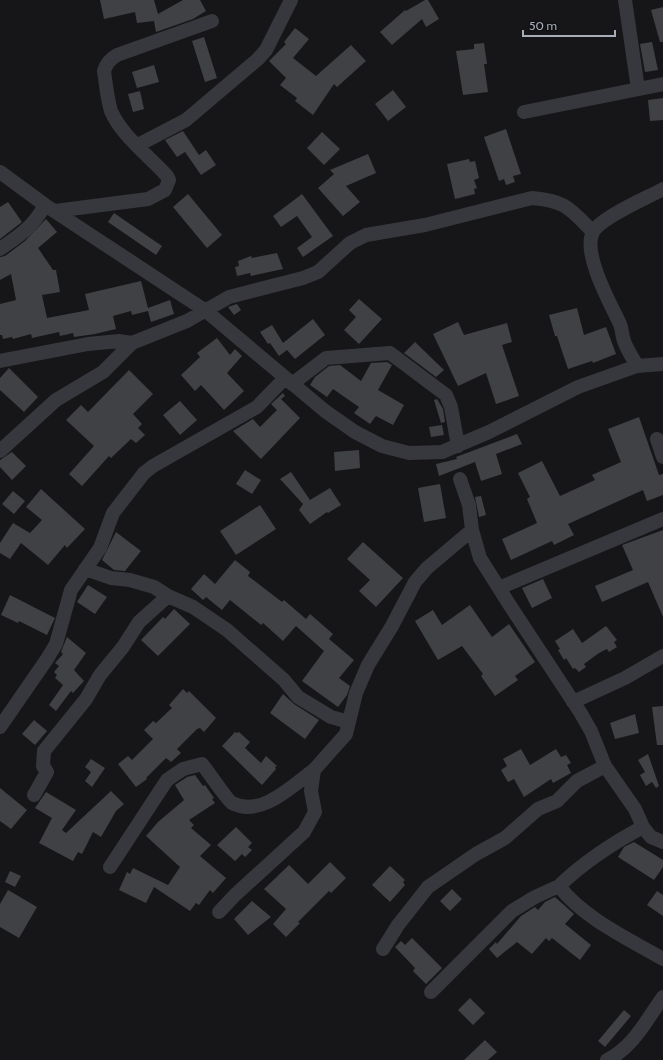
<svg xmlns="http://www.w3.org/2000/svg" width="663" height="1060" viewBox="0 0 663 1060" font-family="Cabin,sans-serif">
  <rect width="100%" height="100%" fill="#161618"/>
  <!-- building -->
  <path fill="#404145" d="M100,0H154L158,14L183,0H200L206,11L193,19L156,32L154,21L137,23L135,12L104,19Z
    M425,0H428L439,19L426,27L422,19L392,45L380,32L405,10L406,11Z
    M663,7V42H660L651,10Z
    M295,28L309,39L293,58L316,76L351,45L366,61L337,87L334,84L313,115L295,101L297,98L280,85L286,78L269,61L286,44L284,42Z
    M204,37L217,78L205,82L192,41Z
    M652,42L658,70L645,72L640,44Z
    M484,43L487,64H484L488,92L463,95L456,51L474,49V44Z
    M154,65L159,82L137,88L132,72Z
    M393,90L406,107L388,121L375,104Z
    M140,91L144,109L133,112L128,94Z
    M663,98V120L650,121L648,100Z
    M506,129L521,174L513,176L515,182L506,185L504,179L499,181L484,137Z
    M183,131L199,155L206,150L216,165L201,175L185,152L177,157L165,140Z
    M322,132L340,149L324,165L307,148Z
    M368,154L376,173L346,186L360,202L343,216L318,188L334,174L330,170Z
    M469,159L470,162L475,161L479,178L474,180L477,188L474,189L475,194L455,199L447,164Z
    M188,194L222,235L207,248L173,207Z
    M302,194L333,236L303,257L297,248L312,237L297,216L281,227L273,216Z
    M8,202L22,222L0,239V207Z
    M114,213L162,246L156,255L108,222Z
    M46,219L57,232L38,248L53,270H56L60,292L42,295L47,318L89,310L85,294L141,281L148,308L170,300L174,314L151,322L148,311L132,315L131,311L113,316L116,329L95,334L74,337L73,333L60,336L59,332L32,338L31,334L13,339L12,337L3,339L2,335H0V304L16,300L11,274L0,280V257L5,256L25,241Z
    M277,253L283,269L251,276L250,273L237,276L235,267L239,266L238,261L251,256L252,258Z
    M359,299L382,319L359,344L344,330L356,317L349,310Z
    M237,304L241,310L234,315L228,307Z
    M577,308L584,335L606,327L616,354L593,363L592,361L568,369L557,336H555L549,315Z
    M313,319L325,335L295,359L287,350L279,356L270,343L268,344L260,332L272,325L283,343Z
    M458,322L464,335L507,323L512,342L502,345L519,396L496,404L486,373L458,386L433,334Z
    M217,338L230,355L235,349L242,356L227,373L244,391L224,410L201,385L195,391L181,375L200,357L197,353Z
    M415,342L444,370L436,377L404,353Z
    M387,362L392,365L378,390L404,405L393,425L376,416L370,424L354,413L359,407L333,389L327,397L310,385L315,377L329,366L340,365L361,381L371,363Z
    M9,368L38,397L24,412L0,390V378Z
    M129,370L153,394L133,414L142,424L138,428L145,435L136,443L131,439L111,458L109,456L82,486L69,474L94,446L66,420L81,405L88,412Z
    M283,393L285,396L281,399L300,418L261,459L233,431L253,419L260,427L277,410L271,404Z
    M437,399L443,409L445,422L441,423L434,400Z
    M180,401L197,420L180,435L163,415Z
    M639,417L659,475L663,474V495L647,501L643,490L568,524L574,535L554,545L552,541L511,560L502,539L537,523L527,499L530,497L518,473L542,461L560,496L595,480L592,475L621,462L608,429Z
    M442,425L444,435L431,437L429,427Z
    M517,434L522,444L496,454L502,474L481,481L475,462L439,476L436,464L457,459L456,457Z
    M359,450L360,468L335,471L334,452Z
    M12,452L26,466L12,480L0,467V460Z
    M245,470L261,480L252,494L236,484Z
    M291,472L310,500L330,488L341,505L328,513L327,512L310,524L299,510L303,504L280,479Z
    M440,484L446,518L424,522L418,488Z
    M41,489L85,529L67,548L65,545L48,565L21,543L10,559L0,553V543L13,523L30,533L42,520L26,507Z
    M13,491L25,501L14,514L2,504Z
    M481,496L486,515L479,517L475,497Z
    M260,505L276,529L236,555L220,531Z
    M663,530V617L648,582L602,602L595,586L633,570L622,545Z
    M116,532L141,551L125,571L114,570L102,560Z
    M363,542L403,578L376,607L359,591L370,580L347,559Z
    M235,560L250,572L248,576L282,602L284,600L306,619L310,614L333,634L329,639L354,660L339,678L350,686L347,695L338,707L302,681L324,651L296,626L283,641L263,623L261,625L230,600L222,610L206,597L203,600L191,589L204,574L215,584Z
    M543,579L552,598L532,608L522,588Z
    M88,585L107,597L95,614L77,602Z
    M10,595L55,618L47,635L19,621L18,623L1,615Z
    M470,605L492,637L509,624L535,662L515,676L518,680L495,696L481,676L483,674L462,646L438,660L415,621L433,610L442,625Z
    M174,609L190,624L158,656L141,640L163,617L165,619Z
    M606,626L617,640L614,642L617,647L609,652L607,649L599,653L584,664L586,667L579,672L575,668L573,669L566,658L564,660L558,650L560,649L555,641L573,629L582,643Z
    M67,637L86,653L74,670L84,681L73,693L71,691L56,711L49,705L63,685L55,678L57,675L54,672L59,666L55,663L63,654L61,652Z
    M183,689L187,693L189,691L216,718L204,732L200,728L197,729L177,749L181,753L171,762L166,758L146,778L147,779L136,787L118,764L128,756L132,760L153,739L144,730L153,721L156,723L172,708L169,705Z
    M283,694L294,704L319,720L305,739L270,713Z
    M663,706V745H657L652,707Z
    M635,714L639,733L615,739L610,723Z
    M34,720L47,731L35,745L22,734Z
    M235,732L237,733L239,732L250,742L245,748L261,763L266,756L277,766L275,767L276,769L262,785L222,746Z
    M521,749L530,765L556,749L561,757L566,755L571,763L567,765L571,773L553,783L551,779L524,797L514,779L508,782L501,770L507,766L503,759Z
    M648,754L659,786L656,788L652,782L646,786L640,775L645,772L638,760Z
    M91,759L105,768L92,787L85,781L91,772L85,767Z
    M195,775L203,786L205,785L214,798L212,799L215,803L189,820L194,825L191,828L211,845L200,856L226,878L213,893L210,890L199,905L196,903L190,911L154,887L146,903L119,890L127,872L130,874L133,868L168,885L180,867L146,836L158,822L184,800L175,785L187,777Z
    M0,788L27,810L11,829L0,821Z
    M111,791L124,804L116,811L101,837L93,832L82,854L78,852L73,861L39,843L52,818L35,808L46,792L76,810L62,830L66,833Z
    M236,827L252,843L248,847L252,850L245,857L242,854L235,861L217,845Z
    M634,842L663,860V867L654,880L618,857L624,847Z
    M330,862L346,878L331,893L329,891L298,922L300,923L286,937L273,924L286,909L264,889L289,865L308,884Z
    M390,866L405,880L403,882L405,885L390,902L372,885Z
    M10,871L21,876L15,887L5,882Z
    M452,889L462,899L450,911L440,901Z
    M8,890L37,907L19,938L0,927V904Z
    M657,891L663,895V916L647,905Z
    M555,897L574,914L565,924L591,945L580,960L552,938L549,941L546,938L532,954L517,942L497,958L489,949L496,942L497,944L521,916L535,907L538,910L545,902Z
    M252,901L271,917L248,935L234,919Z
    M412,938L442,968L426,984L413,971L415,968L395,947L401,941L405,945Z
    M470,998L485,1013L473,1025L458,1010Z
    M624,1010L631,1016L605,1047L598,1041Z
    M485,1040L497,1052L488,1060H464Z"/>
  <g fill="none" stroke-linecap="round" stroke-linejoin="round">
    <!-- minor -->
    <path stroke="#37383d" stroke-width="14" d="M625,0L638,89
      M524,112L663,84
      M138,145L186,120L258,59L266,50L291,0
      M0,172L45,205L206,311L325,411L355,432L382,446L409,453L442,452L489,432L578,387L637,366L663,364
      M55,211L148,199L165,190L169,180L167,176C149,156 121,135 111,111C107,98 106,84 104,71C106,64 110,59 117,55L212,21
      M0,249C20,235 33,227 45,205
      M0,361L88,344L119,341L132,343
      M637,366C633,358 627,350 624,341C622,335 622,329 620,324C610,303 582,253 593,232C601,217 647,198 663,189
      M292,384L326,358L390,353L446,395L451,407L458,446
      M657,439L663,457
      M0,451L56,400L103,372L132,343L187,321L229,297L303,278L318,272L350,243L366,235L425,225L532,198C567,201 570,209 593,232
      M460,479L469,505L472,530L480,558L509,604L580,712L591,731L605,766L635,809L643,827L651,837L663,842
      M85,569L111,578L130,580L154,587L168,596L193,607L227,630L284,680L298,697L331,717L349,722
      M499,588L663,519
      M573,702L625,678L663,656
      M0,727L47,659L56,644L71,590L100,548L113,513L144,473L153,466L257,407L285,378
      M34,795L47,772L43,766L44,751L86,699L100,675L123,647L139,622L168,596
      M643,827C611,844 585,861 559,886C583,918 629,939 663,959
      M110,867L167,780L183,769L202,764C208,771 227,800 232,803C261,818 292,786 314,770
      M219,912L235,895L304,832L315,812L311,791L314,770L346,734L356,693L368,665L392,626L415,582L427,568L472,530
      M383,949L398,925L428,887L476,854L505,838L538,809L557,801L577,781L605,766
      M431,992L512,911L535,897L559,886
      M607,1060C633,1048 647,1019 663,997"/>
  </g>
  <!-- scale -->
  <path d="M523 30v6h92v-6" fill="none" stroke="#a7aeb8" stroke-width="2"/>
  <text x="529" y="30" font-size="12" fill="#a7aeb8" stroke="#111113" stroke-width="3" paint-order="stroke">50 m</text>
</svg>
